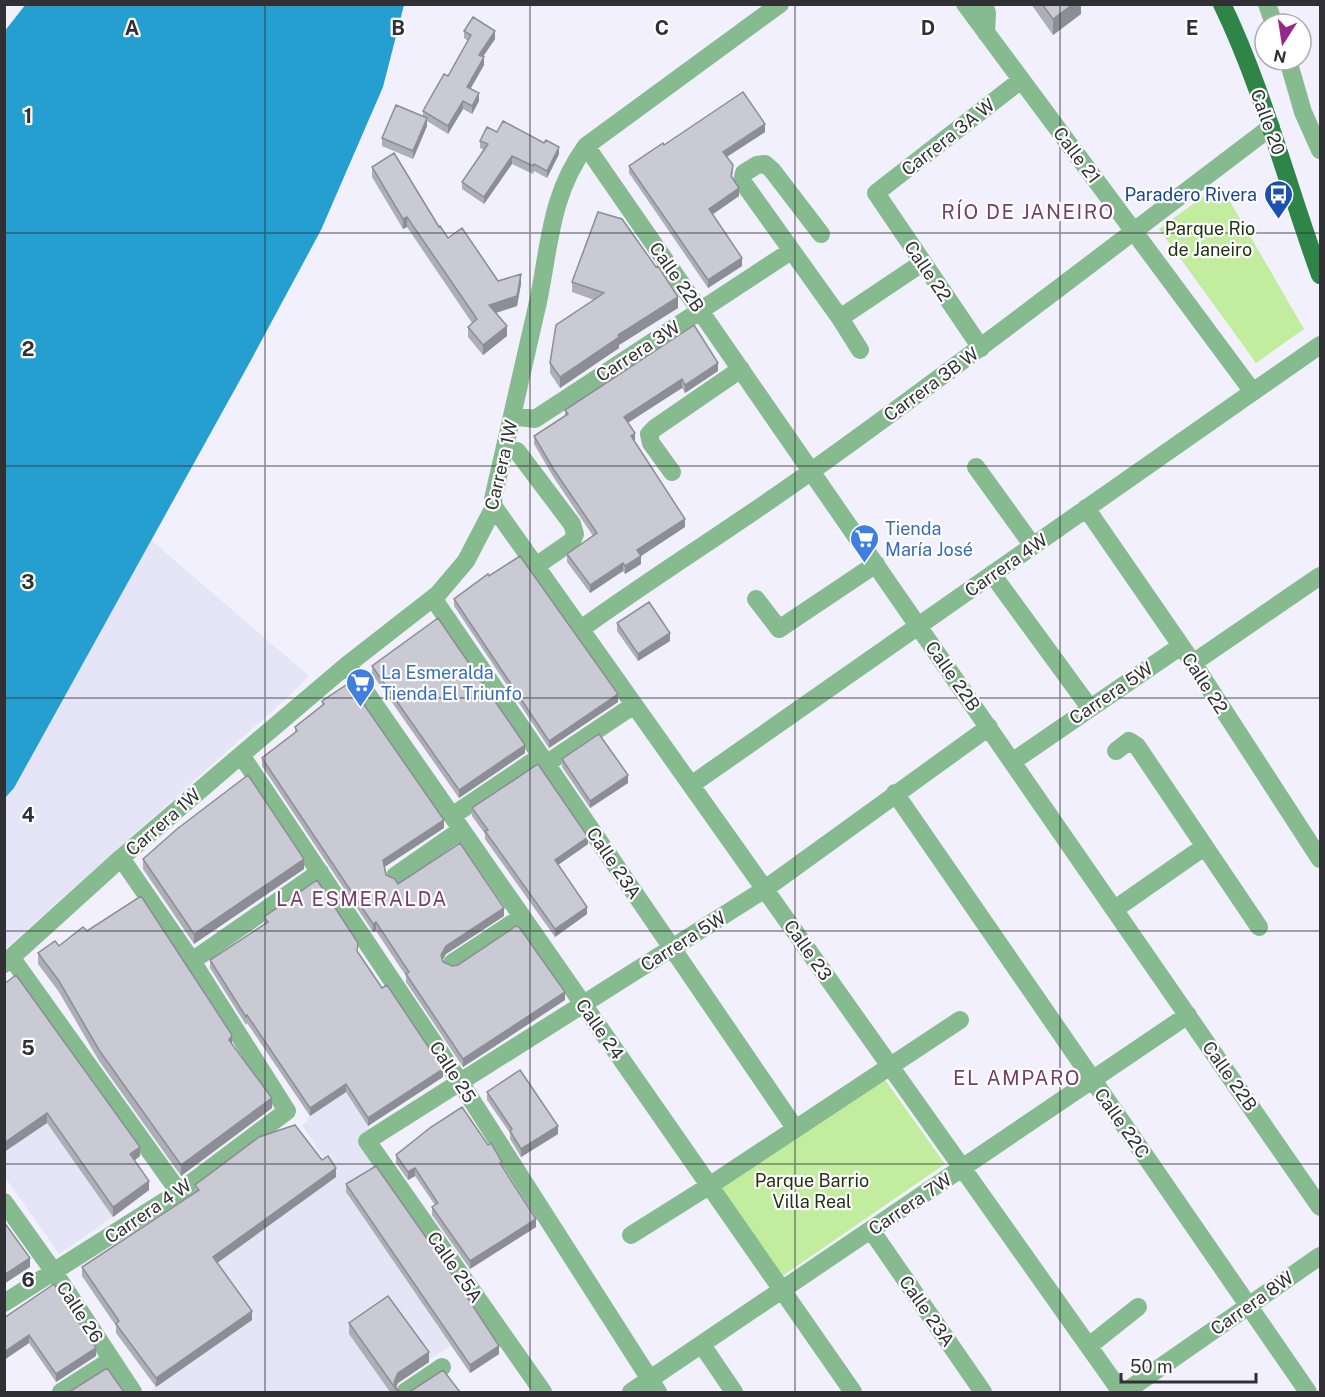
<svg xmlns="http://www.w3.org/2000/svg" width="1325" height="1397" viewBox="0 0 1325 1397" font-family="'Public Sans',sans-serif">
  <rect width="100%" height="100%" fill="#f1f0fc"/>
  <!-- built -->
  <path fill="#e6e5f8" d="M151,540L309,676L288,697L5,949V798L14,788Z
    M346,1092L370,1129L359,1136V1146L380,1172L346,1192L451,1346L428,1360L388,1306L389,1391L386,1392H152L151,1390L251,1320L213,1266L336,1177L302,1125L308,1121L306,1119Z
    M48,1123L113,1217L59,1254L5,1177L4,1152Z"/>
  <!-- green -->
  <path fill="#c2ed9f" d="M1220,184L1304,329L1256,363L1159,229Z
    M883,1077L945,1164L781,1277L719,1188Z"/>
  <!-- water -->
  <path fill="#249fd0" d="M26,4L404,5L383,87L321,230L250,362L14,788L5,798L4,32Z"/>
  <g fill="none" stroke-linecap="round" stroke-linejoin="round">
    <!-- minor -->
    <path stroke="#86bb90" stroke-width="18" d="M965,4L1253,392
      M984,4L987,13L986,33
      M1267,4L1274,24
      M1288,60L1303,112L1320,150
      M586,146L1320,1207
      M821,234L772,170L765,164L757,165L744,173L742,181L840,318L860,350
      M840,318L922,263
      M981,348L876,193L1021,80
      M512,416L535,419L791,251
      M505,447L517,451L572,524L575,534L572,541L536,566
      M976,467L1033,546
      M672,472L651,443L649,434L655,428L741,369
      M494,507L1121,1392
      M1086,508L1193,663L1320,859
      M992,574L1090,708
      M433,598L795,1128
      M756,599L779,629L876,564
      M581,629C657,574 737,525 813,470C968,359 1119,242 1271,127
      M1193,663L1320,576
      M347,665L853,1392
      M1116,751L1129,741L1137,746L1259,927
      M241,755L460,1082L658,1392
      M1012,762L1181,646
      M546,764L634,705
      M691,785L1320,345
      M895,793L1308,1392
      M452,816L541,756
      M395,876L461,830
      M1115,909L1204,847
      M11,957L179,1192
      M192,961L320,872
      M452,963L522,917
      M4,964L121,858L241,755L347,665L438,594L466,561L494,507L493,499C508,434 523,368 538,302C550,245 550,195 586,146L780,4
      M4,1202L54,1272L133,1392
      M871,1230L983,1392
      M631,1235L709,1186L960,1020
      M4,1303L179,1192L287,1111L192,961L121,858
      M702,1345L734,1392
      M1089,1346L1138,1307
      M61,1392L111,1360
      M405,1392L442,1367
      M543,1392L367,1141L765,889L989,727
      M631,1392L1188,1015
      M1125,1392L1320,1256"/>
    <!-- major -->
    <path stroke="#2f8548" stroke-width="18" d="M1222,4C1264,91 1287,185 1320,275"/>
  </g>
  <!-- wall -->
  <path fill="#aeaeb7" d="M1031,4H1081V14L1053,35Z
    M464,31L495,39L483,57L484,65L470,89L479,101L472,114L463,109L448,134L427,121V126L413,159L382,146V138L423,117V111L448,76L468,41L464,38Z
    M497,132L559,154L547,178L534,171L533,174L512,164L484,204L462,189V182L484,150L480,148V141Z
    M765,132L727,157L733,172L732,177L739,196L712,214L742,266L708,288L629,173V166L664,145Z
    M372,167L439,227L448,238L498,281L521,284L517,306L496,313L507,336L483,355L468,337V327L472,323L407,227L403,229L372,177Z
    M572,282L678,308L619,345V348L560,388L550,373V363L594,300L572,292Z
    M718,371L685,393L682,388L628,423L635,442L685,527L641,556V564L625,574L623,571L590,593L567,562V554L593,536L554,478L534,444V436L565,416V410Z
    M454,599L618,702L549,748L454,606Z
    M617,623L670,641L638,661L617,631Z
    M372,666L525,753L459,798L372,674Z
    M322,701L444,828L384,867L386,875L398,884L504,916L446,954L442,960L443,962L452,966L565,1000L463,1067L406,982V976L376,931L373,932L262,766V758L295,733V727L322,706Z
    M562,759L628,783L590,808L562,767Z
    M472,808L588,844L558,865L587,914L555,937L485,839V834L472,816Z
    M143,859L304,869L194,944L143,869Z
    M264,917L358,952L443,1077L368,1126L346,1092L310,1116L247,1023L246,1025L210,968V960L264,925Z
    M87,931L232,1045L272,1108L181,1176L99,1061L59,992L38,964V953L59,946Z
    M4,984L140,1156L134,1161L149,1190L113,1217L47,1123L4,1152Z
    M487,1092L558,1134L521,1157L510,1139V1133L487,1100Z
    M396,1155L502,1167L536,1227L470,1269L432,1215V1207L435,1205L415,1176L408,1180L396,1163Z
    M336,1177L217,1263L252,1320L156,1387L116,1333V1326L82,1276V1267L195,1192V1185Z
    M346,1184L499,1354L470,1373L346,1192Z
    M4,1318L96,1356L56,1382L29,1343L4,1360Z
    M349,1323L429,1362L398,1383L396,1388L401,1392H460H390L349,1334Z"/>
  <!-- shaded-wall -->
  <path fill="#8d8d95" d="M1073,4H1081V14L1053,35V19Z
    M495,31V39L479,62V55Z
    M484,57V65L467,95V87Z
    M479,93V101L472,114V106Z
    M463,101V109L448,134V126Z
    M427,118V126L413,159V151Z
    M765,124V132L723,159V152Z
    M559,147V154L547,178V171Z
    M512,156V164L484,204V197Z
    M739,188V196L709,217V209Z
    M407,217V227L403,229V219Z
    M742,258V266L708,288V280Z
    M521,274V284L517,306L489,315V305Z
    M678,297V308L619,345V348L560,388V377L618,335Z
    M507,326V336L483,355V345Z
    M718,363V371L685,393V385Z
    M682,379V388L624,425V417Z
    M635,433V442L631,436Z
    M685,519V527L641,556V564L625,574V566L637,550Z
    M623,563V571L590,593V585Z
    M670,633V641L638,661V654Z
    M618,694V702L549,748V741Z
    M525,745V753L459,798V790Z
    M628,775V783L590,808V801Z
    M444,820V828L383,868V860Z
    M588,837V844L555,867V860Z
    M304,859V869L194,944V934Z
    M587,907V914L555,937V929Z
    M504,908V916L446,954L441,963V955L446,946Z
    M376,922V931L373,932V924Z
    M565,992V1000L463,1067V1059Z
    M232,1035V1046L229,1040Z
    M443,1069V1077L368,1126V1118Z
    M346,1084V1092L310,1116V1108Z
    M272,1098V1108L181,1176V1165Z
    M47,1113V1123L4,1152V1143Z
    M558,1126V1134L521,1157V1149Z
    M140,1147V1156L130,1164V1154Z
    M336,1168V1177L213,1266V1257Z
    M415,1168V1176L408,1180V1172Z
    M149,1181V1190L113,1217V1207Z
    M536,1219V1227L470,1269V1261Z
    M30,1258V1267L4,1284V1275Z
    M252,1311V1320L156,1387V1378Z
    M29,1335V1343L4,1360V1352Z
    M499,1346V1354L470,1373V1365Z
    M96,1348V1356L56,1382V1374Z
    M429,1352V1362L398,1383L395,1389L394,1382L398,1373Z"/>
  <!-- building -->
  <path fill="#cacad5" stroke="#8d8d95" stroke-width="1.5" d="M1042,4H1073L1053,19Z
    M473,17L495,31L479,55L484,57L467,87L479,93L472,106L463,101L448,126L423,111L444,74L448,76L471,35L464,31Z
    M743,92L765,124L723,152L733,165L731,176L739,188L709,209L742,258L708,280L629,166L663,143L664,145Z
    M396,105L427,118L413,151L382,138Z
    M503,121L544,143L546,140L559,147L547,171L534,164L533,166L512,156L484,197L462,182L488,144L480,141L487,127L497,132Z
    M394,153L439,227L440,226L448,238L462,228L498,281L521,274L517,296L489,305L507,326L483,345L468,327L477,319L407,217L403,219L372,167Z
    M598,212L622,219L656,267L658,266L678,297L618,335L619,337L560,377L550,363L556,325L604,293L572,282Z
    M694,325L718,363L685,385L682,379L624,417L635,433L631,436L685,519L637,550L641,556L625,566L623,563L590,585L567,554L597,533L554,470L534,436L568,414L565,410Z
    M520,556L618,694L549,741L454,599L488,574L489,576Z
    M649,602L670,633L638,654L617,623Z
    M438,618L525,745L459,790L372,666Z
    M349,683L444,820L383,860L386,875L395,879L398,884L460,843L504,908L446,946L441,955L443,962L452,966L458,965L516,926L519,927L565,992L463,1059L406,974L409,972L376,922L373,924L262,758L297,731L295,727L324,704L322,701Z
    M599,734L628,775L590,801L562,759Z
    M538,764L588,837L555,860L587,907L555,929L485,831L488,830L472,808Z
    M248,775L304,859L194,934L143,859L177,829Z
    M317,880L358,943L357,951L382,988L387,985L443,1069L368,1118L346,1084L310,1108L247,1015L246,1017L210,960L268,922L264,917Z
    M141,896L232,1035L229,1040L272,1098L181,1165L99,1050L59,981L38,953L55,941L59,946L83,927L87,931Z
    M16,975L140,1147L130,1154L149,1181L113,1207L47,1113L4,1143V984Z
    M520,1070L558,1126L521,1149L510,1131L512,1129L487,1092Z
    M462,1107L488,1145L491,1143L502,1162L500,1163L512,1182L536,1219L470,1261L432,1207L438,1203L426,1185L415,1168L408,1172L396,1155L431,1127Z
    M295,1125L322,1160L328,1156L336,1168L213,1257L252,1311L156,1378L116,1324L119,1321L82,1267L199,1190L195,1185L259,1137Z
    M376,1166L458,1283L499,1346L470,1365L346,1184Z
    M4,1222L30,1258L4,1275Z
    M54,1284L96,1348L56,1374L29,1335L4,1352V1318Z
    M388,1296L429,1352L398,1373L394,1382L396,1388L401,1392L411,1391L443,1370L460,1392H398L349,1323Z
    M107,1368L124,1392H69Z"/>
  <!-- grid -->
  <path fill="none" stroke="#303035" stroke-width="1.5" stroke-opacity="0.55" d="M265,4V1392M530,4V1392M795,4V1392M1060,4V1392M4,233H1320M4,466H1320M4,698H1320M4,931H1320M4,1164H1320"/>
  <!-- icons -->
  <defs>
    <symbol id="bus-pin" viewBox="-11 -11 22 30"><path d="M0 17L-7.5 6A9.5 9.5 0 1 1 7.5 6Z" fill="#1a4fb4" stroke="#fff"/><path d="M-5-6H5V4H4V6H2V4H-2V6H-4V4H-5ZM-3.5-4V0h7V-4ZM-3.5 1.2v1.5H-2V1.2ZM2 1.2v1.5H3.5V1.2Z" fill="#fff"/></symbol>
    <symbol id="supermarket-pin" viewBox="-11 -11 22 30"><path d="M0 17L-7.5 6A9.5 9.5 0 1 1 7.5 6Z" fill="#3f7fe0" stroke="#fff"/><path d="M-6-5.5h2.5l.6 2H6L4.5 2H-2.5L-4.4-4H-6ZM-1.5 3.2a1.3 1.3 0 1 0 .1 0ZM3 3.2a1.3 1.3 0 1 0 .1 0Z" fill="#fff"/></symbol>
  </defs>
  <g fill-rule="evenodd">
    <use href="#bus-pin" x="1262" y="178" width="33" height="45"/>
    <use href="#supermarket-pin" x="848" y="522" width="33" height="45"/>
    <use href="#supermarket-pin" x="344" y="666" width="33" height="45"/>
  </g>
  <g text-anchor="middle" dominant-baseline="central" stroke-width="4.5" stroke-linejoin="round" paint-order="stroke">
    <!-- street labels -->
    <g font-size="18" fill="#303035" stroke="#fff">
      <text transform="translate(1268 122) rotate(70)">Calle 20</text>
      <text transform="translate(948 137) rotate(-38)">Carrera 3A W</text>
      <text transform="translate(1077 155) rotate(53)">Calle 21</text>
      <text transform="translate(928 271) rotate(56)">Calle 22</text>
      <text transform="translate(677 277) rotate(55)">Calle 22B</text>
      <text transform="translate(638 351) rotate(-33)">Carrera 3W</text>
      <text transform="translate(931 384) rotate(-36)">Carrera 3B W</text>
      <text transform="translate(501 465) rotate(-77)">Carrera 1W</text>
      <text transform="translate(1006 565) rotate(-35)">Carrera 4W</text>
      <text transform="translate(953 676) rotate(55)">Calle 22B</text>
      <text transform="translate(1205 683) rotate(57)">Calle 22</text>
      <text transform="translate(1111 693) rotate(-34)">Carrera 5W</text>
      <text transform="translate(163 822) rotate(-41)">Carrera 1W</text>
      <text transform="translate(614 863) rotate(56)">Calle 23A</text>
      <text transform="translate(683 941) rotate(-32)">Carrera 5W</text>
      <text transform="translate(808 950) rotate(55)">Calle 23</text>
      <text transform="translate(600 1029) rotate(55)">Calle 24</text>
      <text transform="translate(453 1072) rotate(57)">Calle 25</text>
      <text transform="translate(1230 1076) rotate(55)">Calle 22B</text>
      <text transform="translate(1122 1123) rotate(55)">Calle 22C</text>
      <text transform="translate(910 1204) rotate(-34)">Carrera 7W</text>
      <text transform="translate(148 1211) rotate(-34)">Carrera 4 W</text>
      <text transform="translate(455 1267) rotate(55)">Calle 25A</text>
      <text transform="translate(1252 1303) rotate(-35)">Carrera 8W</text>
      <text transform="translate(927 1311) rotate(55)">Calle 23A</text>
      <text transform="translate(80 1312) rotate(57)">Calle 26</text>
    </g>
    <!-- transit labels -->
    <g font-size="18" fill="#164399" stroke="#fff" text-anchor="end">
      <text x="1257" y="194">Paradero Rivera</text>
    </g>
    <!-- park labels -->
    <g font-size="18" fill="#213310" stroke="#fff">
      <text x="1210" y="228">Parque Rio<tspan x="1210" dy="21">de Janeiro</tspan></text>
      <text x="812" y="1180">Parque Barrio<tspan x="812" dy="21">Villa Real</tspan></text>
    </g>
    <!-- shop labels -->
    <g font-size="18" fill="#366cbe" stroke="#fff" text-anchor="start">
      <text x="885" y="528">Tienda<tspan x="885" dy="21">María José</tspan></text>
      <text x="381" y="672">La Esmeralda<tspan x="381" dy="21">Tienda El Triunfo</tspan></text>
    </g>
    <!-- neighbourhood labels -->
    <g font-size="20" letter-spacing="1.5" fill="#763e6d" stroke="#fff">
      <text x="1028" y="212">RÍO DE JANEIRO</text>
      <text x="362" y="899">LA ESMERALDA</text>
      <text x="1017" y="1078">EL AMPARO</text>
    </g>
  </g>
  <g font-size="20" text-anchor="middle" font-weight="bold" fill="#303035" stroke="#fff" stroke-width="4.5" stroke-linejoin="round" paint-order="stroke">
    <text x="132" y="35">A</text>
    <text x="398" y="35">B</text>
    <text x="662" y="35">C</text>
    <text x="928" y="35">D</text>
    <text x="1192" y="35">E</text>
    <text x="28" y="123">1</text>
    <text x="28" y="356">2</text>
    <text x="28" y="589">3</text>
    <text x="28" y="822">4</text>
    <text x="28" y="1055">5</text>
    <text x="28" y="1287">6</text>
  </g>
  <!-- border -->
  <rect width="1325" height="1397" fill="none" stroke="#303035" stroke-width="12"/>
  <!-- north arrow -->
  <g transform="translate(1283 42) rotate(192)"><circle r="28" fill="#ffffff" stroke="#acacae" stroke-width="1.5"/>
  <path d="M0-4.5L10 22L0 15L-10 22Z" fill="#972889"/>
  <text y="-9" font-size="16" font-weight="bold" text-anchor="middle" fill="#303035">N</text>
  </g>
  <!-- scale -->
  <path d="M1121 1373v9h135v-9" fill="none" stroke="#303035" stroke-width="3"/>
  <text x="1130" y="1373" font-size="18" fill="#303035" stroke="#ffffff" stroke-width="4.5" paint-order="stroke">50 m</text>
</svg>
